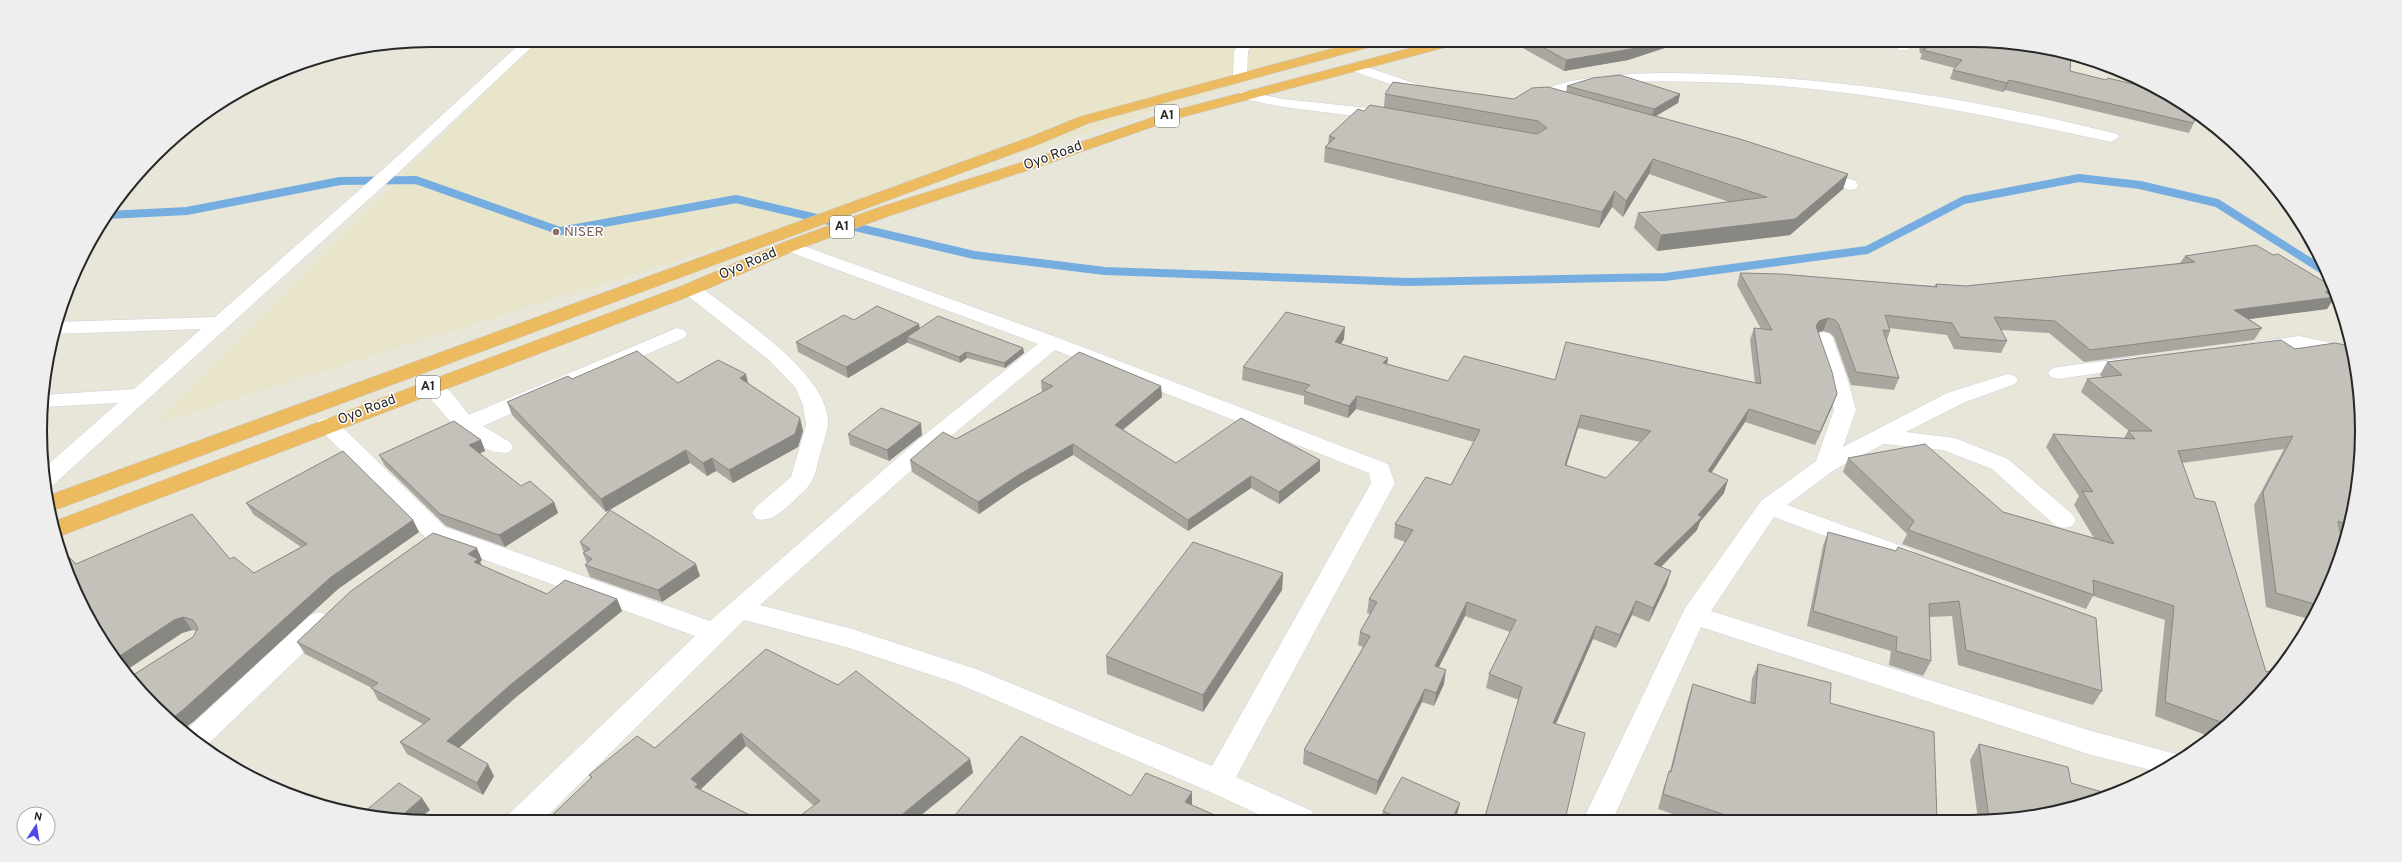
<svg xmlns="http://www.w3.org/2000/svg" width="2402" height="862" viewBox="0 0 2402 862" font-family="Overpass,sans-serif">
  <rect width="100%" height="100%" fill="#e8e5d9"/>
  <!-- education -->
  <path fill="#e8e5ca" d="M537,40H1380L155,424Z"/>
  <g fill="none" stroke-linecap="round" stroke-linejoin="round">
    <!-- stream -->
    <path stroke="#76ade0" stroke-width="8" d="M107,215L187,211L340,181L416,180L560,231L736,199L974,255L1105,271L1408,282L1665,277L1867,250L1964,200L2079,178L2140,185L2217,203L2326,272"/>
    <defs>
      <path id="minor" d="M524,40H539L401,170L53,485L46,487L43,469L118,403L43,407V395L134,389L201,329L53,334L56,322L215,317L389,164Z
        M1242,40H1256L1248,51L1247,76L1240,80L1233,76L1234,51Z
        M1895,40H1909L1910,47L1908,50H1898Z
        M1355,63L1431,89L1433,92L1426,96L1421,95L1350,70L1348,67L1350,64Z
        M1670,73C1820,75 1971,97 2117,134L2119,137L2111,142C1976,113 1840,84 1701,82C1665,81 1628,80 1592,86C1576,89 1562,97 1546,100L1539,96C1553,75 1645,73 1670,73Z
        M1245,91L1283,99L1387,110L1395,115L1387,120L1283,107L1240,98L1238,95L1240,92Z
        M1817,169L1856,181L1858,185L1856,189L1850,190L1811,177L1809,174L1811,171Z
        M790,241L1059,338L1388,464L1395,483L1236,777L1312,811L1316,820H1271L1208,791L956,683L849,648L744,620L541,822H506L510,813L695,636L427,539L316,425L319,420L327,418L335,420L445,527L710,621L918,440L1038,344L784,250L781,246L784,242ZM1055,350L1369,473L1371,483L1212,766L976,669L852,629L760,605L934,450Z
        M691,283L698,285C734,314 831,374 828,425C827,433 823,443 821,451C817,466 815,482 803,492C789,504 775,524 756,519L752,513L756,507L791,477L806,425L803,405L795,387L769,360L684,293L682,289L684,285Z
        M677,328L684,330L687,334L684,338L483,426L510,442L513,447L510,452C480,460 437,408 421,386L425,382C444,377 458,402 469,415Z
        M1823,332L1830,334L1833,338L1849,384L1856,410L1843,447L1947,393L2001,376L2008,374L2015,376L2018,380L2015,384L1963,403L1906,432L1955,438L2008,459L2072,514L2076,520L2072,526L2064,528L2056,526L1992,469L1943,450L1884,444L1834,470L1787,505L1913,550L1916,556L1913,562L1904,565L1895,562L1774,517L1711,611L2088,730L2183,756L2159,772L2088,754L1701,627L1613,819L1583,820L1685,608L1761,501L1816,461L1834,410L1829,384L1813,338L1816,334Z
        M2299,336L2351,347L2353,357L2348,358L2299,348L2258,353L2251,351L2248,347L2251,343Z
        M2134,357L2141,359L2144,363L2141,367L2058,379L2051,377L2048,373L2051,369L2058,367Z
        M319,612L328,615L332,622L328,629L204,748L184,732L310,615Z"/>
      <path id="highway" d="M1364,40H1387L1385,43L1089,123L1042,143L50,512L47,496L1030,137L1079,117Z
        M1441,40H1464L1462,43L1175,119L1038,167L889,216L796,250L698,293L55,538L52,522L684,285L784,242L877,208L1026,161L1165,113Z"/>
    </defs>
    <!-- minor casing -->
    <use href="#minor" stroke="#cfcfde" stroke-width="1"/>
    <!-- highway casing -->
    <use href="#highway" stroke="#c7c7c7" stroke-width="1"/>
    <!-- minor -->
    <use href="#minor" fill="#fff" fill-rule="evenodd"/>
    <!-- highway -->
    <use href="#highway" fill="#ecbb60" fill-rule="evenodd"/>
  </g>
  <!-- wall -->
  <path fill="#a8a69f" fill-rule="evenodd" d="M1512,40H1689L1628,60L1564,71L1512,42Z
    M1918,40H1971L2070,71L2198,114L2189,133L2005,90L2003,92L1950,79L1953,70L1955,68L1920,59L1922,54L1920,53Z
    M1567,86L1680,94L1678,103L1655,116L1848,174L1843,189L1790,235L1657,251L1634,228L1638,213L1729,202L1649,174L1623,217L1612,207L1599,228L1324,162L1325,147L1328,144L1329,136L1364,111L1384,107L1385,94L1514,99L1566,92Z
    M2185,256L2333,287L2336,295L2327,309L2249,319L2262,328L2254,340L2084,362L2049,333L2001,330L2007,341L2001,353L1954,349L1947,335L1889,328L1890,331L1887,340L1899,378L1894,390L1851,385L1834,337L1830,333L1823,331L1818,332L1837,394L1832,407L1815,445L1745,422L1711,473L1724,493L1700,522L1697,530L1661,567L1667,584L1649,622L1632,615L1616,648L1593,639L1556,724L1565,820L1519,700L1486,688L1489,674L1510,632L1465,616L1439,667L1444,684L1434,706L1422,702L1376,795L1303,764L1304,750L1363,647L1358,645L1360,632L1370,614L1367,613L1369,599L1405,542L1394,538L1395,524L1451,485L1474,442L1356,409L1348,418L1304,404V396L1242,380L1243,367L1344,339L1341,344L1388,358L1387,364L1448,381L1555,380L1755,383L1750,340L1754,328L1761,329L1737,285L1740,273L1934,286L1936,284L1966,286L2180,263ZM1578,428L1640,442L1606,478L1566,466Z
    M854,320L920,328L1023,348L1024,353L1005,368L967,358L960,363L908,343V342L848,378L798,352L796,342Z
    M2107,362L2361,456L2349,532L2345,541L2342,540L2343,546L2312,620L2266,607L2254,505L2284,449L2182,463L2229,725L2211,737L2155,716L2165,620L2093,596L2086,609L1902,544L1907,534L1843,472L1848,458L2003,512L2094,538L2074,505L2079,496L2046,447L2053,434L2124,438L2128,431H2129L2081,392L2087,379L2102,377L2100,375Z
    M572,379L678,383H748L803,431L798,447L733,483L716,471L707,476L690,463L606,512L512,415L507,402Z
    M1041,381L1161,386L1162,397L1123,430L1176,463L1320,471L1279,504L1251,488L1188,531L1073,455L1021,485L979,514L912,472L910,460L956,439L1042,392Z
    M848,434L922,435L889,461L850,445Z
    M481,440L485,451L479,454L521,486L554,502L558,513L505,547L446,526L385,466L379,455Z
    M246,503L413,520L419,532L338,589L193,722L154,707L106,648L76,564L230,559L254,573L301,547L254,515ZM192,630L196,631L193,637L130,677L125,671L182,633Z
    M1828,532L1896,551L2102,691L2093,705L1958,665L1952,616L1929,617L1931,661L1923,676L1889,665L1891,651L1807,626L1823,546Z
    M580,542L700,576L662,602L590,577L585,565L587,563L583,553H584Z
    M482,560L480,562L482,566L547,594L617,599L622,611L515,698L459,748L494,776L483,795L407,754L400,742L423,724L378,700L372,688L305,654L297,642Z
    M1283,573L1282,590L1203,712L1107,674L1106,656Z
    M766,649L970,759L973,773L814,806L746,746L700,789L761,821L548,822L547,820L591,778L589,775L655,748Z
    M1758,664L1830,703L1937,819H1688L1658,809L1664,786L1670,771L1688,699L1693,684L1750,702L1752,679Z
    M1979,744L2071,783L2022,819H1978L1970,760Z
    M1383,811L1457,815L1455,820H1381Z"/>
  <!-- shaded-wall -->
  <path fill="#888782" d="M1658,40H1689L1628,60L1564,71L1566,60Z
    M2009,80L2005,90L2003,92L2007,83Z
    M1680,94L1678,103L1651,119L1654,109Z
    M1653,159L1649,174L1623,217L1626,201Z
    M1848,174L1843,189L1790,235L1657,251L1661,235Z
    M1615,191L1612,207L1599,228L1602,212Z
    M2335,291L2336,295L2327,309L2227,322L2234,310L2325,292Z
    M1828,318L1823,331L1815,333L1816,326L1819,321Z
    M919,324L921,334L907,337L908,342L848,378L846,367Z
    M1345,327L1344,339L1334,354L1335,342Z
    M1023,348L1024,353L1005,368L1004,363Z
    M966,352L967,358L960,363L959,357Z
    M1388,358L1386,370L1383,363Z
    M746,374L749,387L740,378Z
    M1161,386L1162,397L1115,436V425Z
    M1837,394L1832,407L1815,445L1820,432Z
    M1357,396L1356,409L1348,418L1349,406Z
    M1749,409L1745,422L1704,484L1708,471Z
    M1581,415L1578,428L1562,479L1565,465Z
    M800,418L803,431L798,447L733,483L729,470Z
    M921,423L922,435L889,461L887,450Z
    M481,440L485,451L474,456L469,445Z
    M1073,444V455L1021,485L979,514L978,502L1020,474Z
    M686,450L690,463L606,512L601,499Z
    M712,458L716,471L707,476L703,463Z
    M1320,460V471L1279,504V492Z
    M1251,476V488L1188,531V520Z
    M1728,480L1724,493L1700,522L1697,530L1650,578L1654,564L1698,515Z
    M554,502L558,513L505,547L499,535Z
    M413,520L419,532L338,589L193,722L182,730L170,720L331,577Z
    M477,548L482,560L480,562L484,571L479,574L468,554Z
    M696,564L700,576L662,602L658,590Z
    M1671,571L1667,584L1649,622L1653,608Z
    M1283,573L1282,590L1203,712V695Z
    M617,599L622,611L515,698L453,753L447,741L509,686Z
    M1636,601L1632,615L1616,648L1620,635Z
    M1467,602L1465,616L1432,680L1435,666Z
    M183,617L192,630L182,633L125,671L115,659L174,620Z
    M1596,626L1593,639L1550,737L1553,723Z
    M1446,670L1444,684L1434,706L1436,693Z
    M1425,689L1422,702L1376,795L1378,781Z
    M741,733L746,746L697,793L691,779Z
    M970,759L973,773L914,821H894Z
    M488,764L494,776L483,795L477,783Z
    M1192,792V807L1185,802Z
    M422,798L430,810L418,820L399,818Z
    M1460,803L1457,815L1455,820H1451Z"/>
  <!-- building -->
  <path fill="#c3c1b9" stroke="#888782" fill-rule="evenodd" d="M1530,40H1658L1631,49L1566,60Z
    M1923,40H1971L2071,53L2070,71L2106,80L2108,78L2161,91L2198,114L2193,123L2009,80L2007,83L1953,70L1962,60L1923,50L1929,46L1924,44Z
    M1620,75L1680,94L1654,109L1567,86L1593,78Z
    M1393,82L1514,99L1532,88L1548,87L1740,139L1848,174L1795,219L1661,235L1638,213L1767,197L1653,159L1626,201L1615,191L1602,212L1325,147L1335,138L1329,136L1358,109L1364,111L1370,105L1537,134L1547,128L1538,121L1385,94Z
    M2256,245L2273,255L2278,254L2333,287L2335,291L2325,292L2335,297L2234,310L2262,328L2090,350L2055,321L1994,317L2007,341L1960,337L1952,323L1885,315L1890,331L1883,330L1899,378L1856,372L1839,325L1835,320L1828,318L1819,321L1816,326L1832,372L1837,394L1820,432L1749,409L1708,471L1728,480L1698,515L1702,517L1654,564L1671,571L1653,608L1636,601L1620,635L1596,626L1553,723L1585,733L1565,820H1484L1522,687L1489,674L1516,620L1467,602L1435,666L1446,670L1436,693L1425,689L1378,781L1304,750L1370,636L1360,632L1377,602L1369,599L1413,530L1395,524L1426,477L1451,485L1480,430L1357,396L1349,406L1304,391L1310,385L1243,367L1286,312L1345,327L1335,342L1388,358L1383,363L1448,381L1464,356L1555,380L1566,342L1761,384L1754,328L1772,330L1740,273L1781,274L1937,287L1936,284L1966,286L2195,262L2185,256ZM1581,415L1651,431L1606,478L1565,465Z
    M877,306L919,324L846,367L796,342L844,315L854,320Z
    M938,316L1023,348L1004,363L966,352L959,357L907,337Z
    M2281,340L2295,349L2335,343L2351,346L2359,380L2361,456L2350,526L2338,521L2343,546L2318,605L2276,593L2263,492L2293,436L2178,451L2195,498L2215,502L2266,672L2274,670L2229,725L2165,702L2174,606L2093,580L2094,595L1908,530L1914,521L1848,458L1925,444L2003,512L2114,544L2082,491L2093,492L2053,434L2135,439L2128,431H2152L2087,379L2122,375L2107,362Z
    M637,351L678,383L718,360L746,374L740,378L800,418L795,434L729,470L712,458L703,463L686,450L601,499L507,402L568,376L572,379Z
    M1079,352L1161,386L1115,425L1176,463L1241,418L1320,460L1279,492L1251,476L1188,520L1073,444L1020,474L978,502L910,460L943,432L956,439L1053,386L1041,381Z
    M881,408L921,423L887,450L848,434Z
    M454,421L481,440L469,445L521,486L530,481L554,502L499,535L440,514L379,455Z
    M343,451L413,520L331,577L184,709L170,720L154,707L122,668L130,677L193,637L198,628L193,620L183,617L174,620L115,659L106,648L70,581L62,558L67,555L76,564L192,514L230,559L234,557L254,573L307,544L246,503Z
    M610,510L696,564L658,590L585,565L592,559L583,553L590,549L580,542Z
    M1828,532L1896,551L1898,547L2096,618L2102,691L1966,650L1959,601L1929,604L1931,661L1896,651L1897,637L1813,611Z
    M433,533L477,548L468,554L478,559L474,562L547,594L565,580L617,599L509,686L447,741L488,764L477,783L400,742L430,719L371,688L378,683L297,642L351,591Z
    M1193,542L1283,573L1203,695L1106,656Z
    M766,649L838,685L856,671L970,759L894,821H793L820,801L741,733L691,779L698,784L695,787L761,821L551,822L547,820L592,777L589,775L637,736L655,748Z
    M1758,664L1831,683L1830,703L1934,732L1937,819H1737L1663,794L1669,771L1671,772L1693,684L1755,704Z
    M1021,736L1131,796L1146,773L1192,792L1185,802L1226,820L950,821Z
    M1979,744L2068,767L2071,783L2106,793L2022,819H1989Z
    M1402,777L1460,803L1451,820H1403L1383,811Z
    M399,783L422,798L399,818L363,813Z"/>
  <!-- markers -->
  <circle fill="#8d6e63" stroke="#fff" stroke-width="1.5" cx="556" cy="232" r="4"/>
  <g text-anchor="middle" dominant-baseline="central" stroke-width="3" stroke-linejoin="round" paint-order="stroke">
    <!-- shield labels -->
    <g fill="#fff" stroke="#686868" stroke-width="1">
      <rect x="1155" y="105" width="24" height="22" rx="3"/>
      <rect x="830" y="216" width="24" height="22" rx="3"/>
      <rect x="416" y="376" width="24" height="22" rx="3"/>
    </g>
    <g font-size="13" font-weight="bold" fill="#272727">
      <text x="1167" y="116">A1</text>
      <text x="842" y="227">A1</text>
      <text x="428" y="387">A1</text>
    </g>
    <!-- street labels -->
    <g font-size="14" fill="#272727" stroke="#fff">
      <text transform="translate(1053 156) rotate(-20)">Oyo Road</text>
      <text transform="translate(748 264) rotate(-23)">Oyo Road</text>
      <text transform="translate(367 410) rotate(-21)">Oyo Road</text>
    </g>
    <!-- education labels -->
    <g font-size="14" fill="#785e54" stroke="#fff" text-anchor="start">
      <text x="564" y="232">NISER</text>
    </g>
  </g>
  <!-- crop -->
  <path d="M0 0H2402V862H0ZM431 47H1971A384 384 0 0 1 2355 431V431A384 384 0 0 1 1971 815H431A384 384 0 0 1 47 431V431A384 384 0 0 1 431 47Z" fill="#eee" fill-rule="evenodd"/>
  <path fill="none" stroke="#272727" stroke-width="2" d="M431 47H1971A384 384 0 0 1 2355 431V431A384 384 0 0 1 1971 815H431A384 384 0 0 1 47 431V431A384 384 0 0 1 431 47Z"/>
  <!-- north arrow -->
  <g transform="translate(36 826) rotate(12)"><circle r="19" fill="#ffffff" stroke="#a9a9a9"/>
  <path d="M0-3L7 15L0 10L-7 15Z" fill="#4d48e6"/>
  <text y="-6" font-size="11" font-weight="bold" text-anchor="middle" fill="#272727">N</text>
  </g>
</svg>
